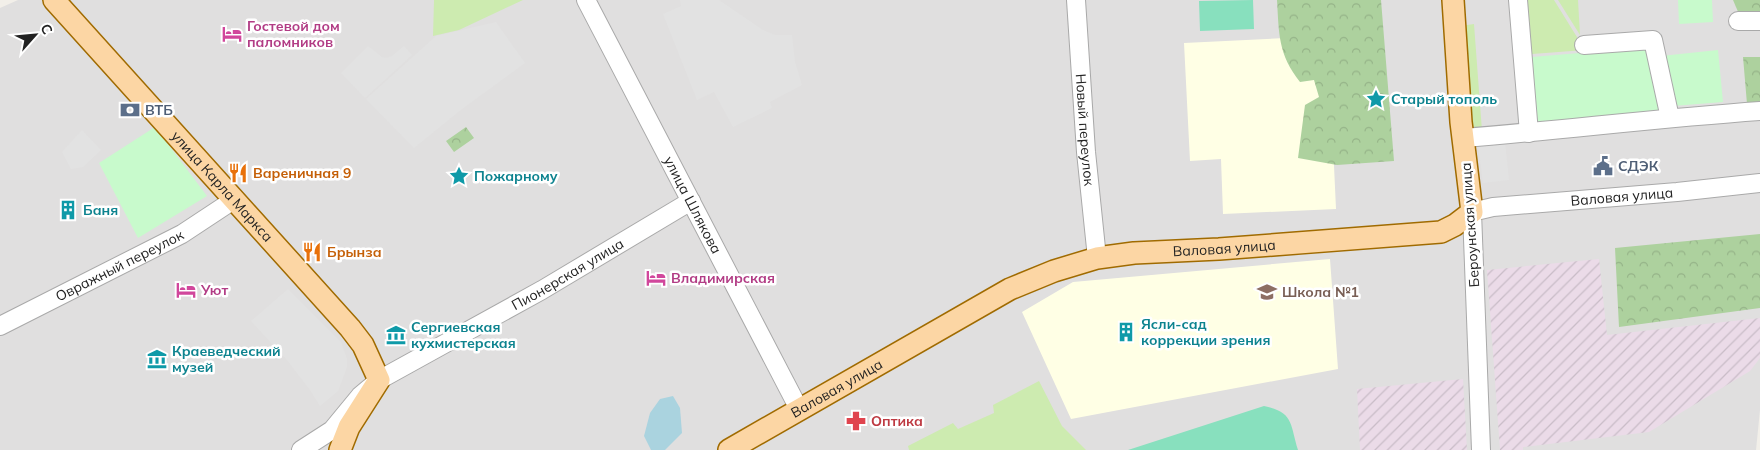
<svg xmlns="http://www.w3.org/2000/svg" width="1760" height="450" viewBox="0 0 1760 450" font-family="Mulish,sans-serif">
  <defs>
    <pattern id="industrial-furrows" width="10" height="10" patternUnits="userSpaceOnUse" patternTransform="scale(1.25)"><rect width="10" height="10" fill="#ebdbe8"/><path d="M-1 1l2-2M0 10L10 0M9 11l2-2" fill="none" stroke="#c9bcc7"/></pattern>
    <pattern id="forest-crowns" width="20" height="18" patternUnits="userSpaceOnUse" patternTransform="scale(1.25)"><rect width="20" height="18" fill="#add19e"/><path d="M2 6a3 3 0 1 1 6 0M12 15a3 3 0 1 1 6 0" fill="none" stroke="#95b388"/></pattern>
  </defs>
  <rect width="100%" height="100%" fill="#f2efe9"/>
  <!-- residential -->
  <path fill="#e0dfdf" d="M18,0H1760V410L1756,450H0V8Z"/>
  <!-- industrial -->
  <path fill="url(#industrial-furrows)" d="M1599,259L1607,335L1760,318V358L1750,371L1649,432L1523,447V450H1500L1487,270Z
    M1463,379L1467,450H1360L1357,389Z"/>
  <!-- education -->
  <path fill="#ffffe5" d="M1328,36L1336,209L1223,214L1221,159L1190,161L1184,43Z
    M1330,259L1338,369L1071,419L1022,312L1073,282Z"/>
  <!-- grass -->
  <path fill="#cdebb0" d="M434,0H523L459,30L433,36Z
    M1526,0H1554L1585,50L1532,54Z
    M1558,0H1578L1580,35Z
    M1474,24L1482,131H1469L1460,26Z
    M1039,381L1062,426L1086,450H909L908,446L953,423L958,429L994,413L993,405Z"/>
  <!-- forest -->
  <path fill="url(#forest-crowns)" d="M1277,0H1381L1394,161L1337,165L1298,158L1305,105L1319,97L1314,80L1300,82C1278,54 1279,34 1277,0Z
    M1733,0H1760V14H1739Z
    M1743,57H1760V104H1747Z
    M466,127L474,138L454,152L446,141Z
    M1760,234V308L1619,327L1615,248Z"/>
  <!-- park -->
  <path fill="#c8facc" d="M1678,0H1712L1713,22L1679,24Z
    M1651,47L1667,115L1538,125L1532,57Z
    M1718,50L1723,102L1673,106L1661,56Z
    M155,127L207,196L138,238L99,163Z"/>
  <!-- pitch -->
  <path fill="#88e0be" d="M1253,0L1254,29L1200,31L1199,1Z
    M1264,406C1294,412 1290,424 1298,450H1128Z"/>
  <!-- parking -->
  <path fill="#e2e2e2" d="M680,0H719L763,30L775,35H792L795,62L802,85L770,102L772,108L733,127L714,92L697,100L663,14L681,6Z
    M496,22L525,63L462,109L414,148L366,99L436,36Z
    M368,46L382,57L386,58L392,56L404,46L412,55L365,98L341,73Z
    M82,130L101,150L83,167L71,169L62,152Z
    M1505,142L1509,180L1483,183L1478,145Z
    M288,289L341,342L347,359V367L338,391L320,406L310,390L287,360L251,321Z"/>
  <!-- water -->
  <path fill="#aad3df" d="M673,396L680,408L682,433L665,450H651L644,436L650,413L660,399Z"/>
  <g fill="none" stroke-linecap="round" stroke-linejoin="round">
    <defs>
      <g id="minor">
        <path id="s1" d="M586,0L799,409"/>
        <path id="s2" d="M1076,0L1086,152L1097,258"/>
        <path d="M1518,0L1529,133"/>
        <path d="M1738,21H1760"/>
        <path d="M1584,45L1653,40L1670,118"/>
        <path d="M1463,138C1562,130 1661,118 1760,111"/>
        <path id="s3" d="M0,326L182,234L235,199"/>
        <path id="s4" d="M301,450L332,430L360,396L379,380L542,290L691,201"/>
        <path id="s5" d="M1481,450L1472,212L1493,207L1677,192L1760,183"/>
      </g>
      <g id="major">
        <path id="s6" d="M54,0L350,328L363,345L379,380L349,427L340,450"/>
        <path id="s7" d="M729,450L1010,289L1054,271L1097,258L1134,253L1219,249L1441,232L1455,225L1472,212L1461,122L1453,0"/>
      </g>
    </defs>
    <!-- minor casing -->
    <use href="#minor" stroke="#a9a9a9" stroke-width="20"/>
    <!-- major casing -->
    <use href="#major" stroke="#a06b00" stroke-width="24"/>
    <!-- minor -->
    <use href="#minor" stroke="#fff" stroke-width="18"/>
    <!-- major -->
    <use href="#major" stroke="#fcd6a4" stroke-width="21"/>
  </g>
  <!-- icons -->
  <defs>
    <symbol id="hotel-bare" viewBox="-9 -9 18 18"><path d="M-6-4.5h1.5V1H6V5H4.5V3h-9V5H-6ZM-4 0a1.8 1.8 0 1 1 3.6 0ZM.5 0V-2.5h3Q6-2.5 6 0Z" fill="#d1479c" stroke="#fff" stroke-width="2.5" paint-order="stroke"/></symbol>
    <symbol id="sight-bare" viewBox="-9 -9 18 18"><path d="M0-6L1.8-2.2L6-1.7L2.9 1.2L3.7 5.4L0 3.3L-3.7 5.4L-2.9 1.2L-6-1.7L-1.8-2.2Z" fill="#0f9aa8" stroke="#fff" stroke-width="2.5" paint-order="stroke"/></symbol>
    <symbol id="bank-bare" viewBox="-9 -9 18 18"><path d="M-6-4H6V4H-6ZM0-2.3a2.3 2.3 0 1 0 0 4.6a2.3 2.3 0 1 0 0-4.6Z" fill="#5c6f8a" stroke="#fff" stroke-width="2.5" paint-order="stroke"/></symbol>
    <symbol id="civic-bare" viewBox="-9 -9 18 18"><path d="M-.6-6.5H3V-4.5H.6V-3L4-1V1h2V6H-6V1h2V-1L-.6-3ZM-1.2 2.5V6h2.4V2.5Z" fill="#5c6f8a" stroke="#fff" stroke-width="2.5" paint-order="stroke"/></symbol>
    <symbol id="restaurant-bare" viewBox="-9 -9 18 18"><path d="M-5-6h1v4h1v-4h1v4h1v-4h1v5L-1.5 .5V6h-2V.5L-5-1ZM5-6V6H3V1.5H1.5Q1.5-4 5-6Z" fill="#e8710a" stroke="#fff" stroke-width="2.5" paint-order="stroke"/></symbol>
    <symbol id="building-bare" viewBox="-9 -9 18 18"><path d="M-4-6H4V6H1V3H-1V6H-4ZM-2.5-4.3h1.7v1.8h-1.7ZM.8-4.3h1.7v1.8H.8ZM-2.5-1h1.7V.8h-1.7ZM.8-1h1.7V.8H.8Z" fill="#0f9aa8" stroke="#fff" stroke-width="2.5" paint-order="stroke"/></symbol>
    <symbol id="school-bare" viewBox="-9 -9 18 18"><path d="M0-5L7-2L0 1L-7-2ZM-4 1L0 2.5L4 1V4Q0 6-4 4Z" fill="#8d6e63" stroke="#fff" stroke-width="2.5" paint-order="stroke"/></symbol>
    <symbol id="museum-bare" viewBox="-9 -9 18 18"><path d="M0-6L6-3V-2H-6V-3ZM-5-1h2V3h-2ZM-1-1h2V3h-2ZM3-1h2V3H3ZM-6 4H6V6H-6Z" fill="#0f9aa8" stroke="#fff" stroke-width="2.5" paint-order="stroke"/></symbol>
    <symbol id="pharmacy-bare" viewBox="-9 -9 18 18"><path d="M-2-6h4v4h4v4h-4v4h-4v-4h-4v-4h4Z" fill="#e0444e" stroke="#fff" stroke-width="2.5" paint-order="stroke"/></symbol>
  </defs>
  <g fill-rule="evenodd">
    <use href="#hotel-bare" x="218" y="20" width="28" height="28"/>
    <use href="#sight-bare" x="1362" y="85" width="28" height="28"/>
    <use href="#bank-bare" x="116" y="96" width="28" height="28"/>
    <use href="#civic-bare" x="1589" y="152" width="28" height="28"/>
    <use href="#restaurant-bare" x="224" y="159" width="28" height="28"/>
    <use href="#sight-bare" x="445" y="162" width="28" height="28"/>
    <use href="#building-bare" x="54" y="196" width="28" height="28"/>
    <use href="#restaurant-bare" x="298" y="238" width="28" height="28"/>
    <use href="#hotel-bare" x="642" y="264" width="28" height="28"/>
    <use href="#hotel-bare" x="172" y="276" width="28" height="28"/>
    <use href="#school-bare" x="1253" y="278" width="28" height="28"/>
    <use href="#building-bare" x="1112" y="318" width="28" height="28"/>
    <use href="#museum-bare" x="382" y="321" width="28" height="28"/>
    <use href="#museum-bare" x="143" y="345" width="28" height="28"/>
    <use href="#pharmacy-bare" x="842" y="407" width="28" height="28"/>
  </g>
  <g text-anchor="middle" dominant-baseline="central" stroke-width="5" stroke-linejoin="round" paint-order="stroke">
    <!-- hotel labels -->
    <g font-size="14" font-weight="bold" fill="#b23c85" stroke="#fff" text-anchor="start">
      <text x="247" y="26">Гостевой дом<tspan x="247" dy="16">паломников</tspan></text>
      <text x="671" y="278">Владимирская</text>
      <text x="201" y="290">Уют</text>
    </g>
    <!-- culture labels -->
    <g font-size="14" font-weight="bold" fill="#0d838f" stroke="#fff" text-anchor="start">
      <text x="1391" y="99">Старый тополь</text>
      <text x="474" y="176">Пожарному</text>
      <text x="83" y="210">Баня</text>
      <text x="1141" y="324">Ясли-сад<tspan x="1141" dy="16">коррекции зрения</tspan></text>
      <text x="411" y="327">Сергиевская<tspan x="411" dy="16">кухмистерская</tspan></text>
      <text x="172" y="351">Краеведческий<tspan x="172" dy="16">музей</tspan></text>
    </g>
    <!-- service labels -->
    <g font-size="14" font-weight="bold" fill="#4e5e75" stroke="#fff" text-anchor="start">
      <text x="145" y="110">ВТБ</text>
      <text x="1618" y="166">СДЭК</text>
    </g>
    <!-- street labels -->
    <g font-size="14" fill="#222" stroke="#fff">
      <text stroke="none"><textPath href="#s2" startOffset="130">Новый переулок</textPath></text>
      <text stroke="none"><textPath href="#s6" startOffset="251">улица Карла Маркса</textPath></text>
      <text stroke="none"><textPath href="#s5" startOffset="389">Валовая улица</textPath></text>
      <text stroke="none"><textPath href="#s1" startOffset="231">улица Шлякова</textPath></text>
      <text transform="translate(1470 225) rotate(-94)">Бероунская улица</text>
      <text stroke="none"><textPath href="#s7" startOffset="544">Валовая улица</textPath></text>
      <text stroke="none"><textPath href="#s3" startOffset="134">Овражный переулок</textPath></text>
      <text stroke="none"><textPath href="#s4" startOffset="322">Пионерская улица</textPath></text>
      <text stroke="none"><textPath href="#s7" startOffset="124">Валовая улица</textPath></text>
    </g>
    <!-- food labels -->
    <g font-size="14" font-weight="bold" fill="#c56008" stroke="#fff" text-anchor="start">
      <text x="253" y="173">Вареничная 9</text>
      <text x="327" y="252">Брынза</text>
    </g>
    <!-- education labels -->
    <g font-size="14" font-weight="bold" fill="#785e54" stroke="#fff" text-anchor="start">
      <text x="1282" y="292">Школа №1</text>
    </g>
    <!-- health labels -->
    <g font-size="14" font-weight="bold" fill="#be3a42" stroke="#fff" text-anchor="start">
      <text x="871" y="421">Оптика</text>
    </g>
  </g>
  <!-- north arrow -->
  <g transform="translate(35 35) rotate(63)" stroke="#ffffff" stroke-width="4" paint-order="stroke">
  <path d="M0-4L9 19L0 12L-9 19Z" fill="#222222"/>
  <text y="-8" font-size="14" font-weight="bold" text-anchor="middle" fill="#222222">С</text>
  </g>
</svg>
